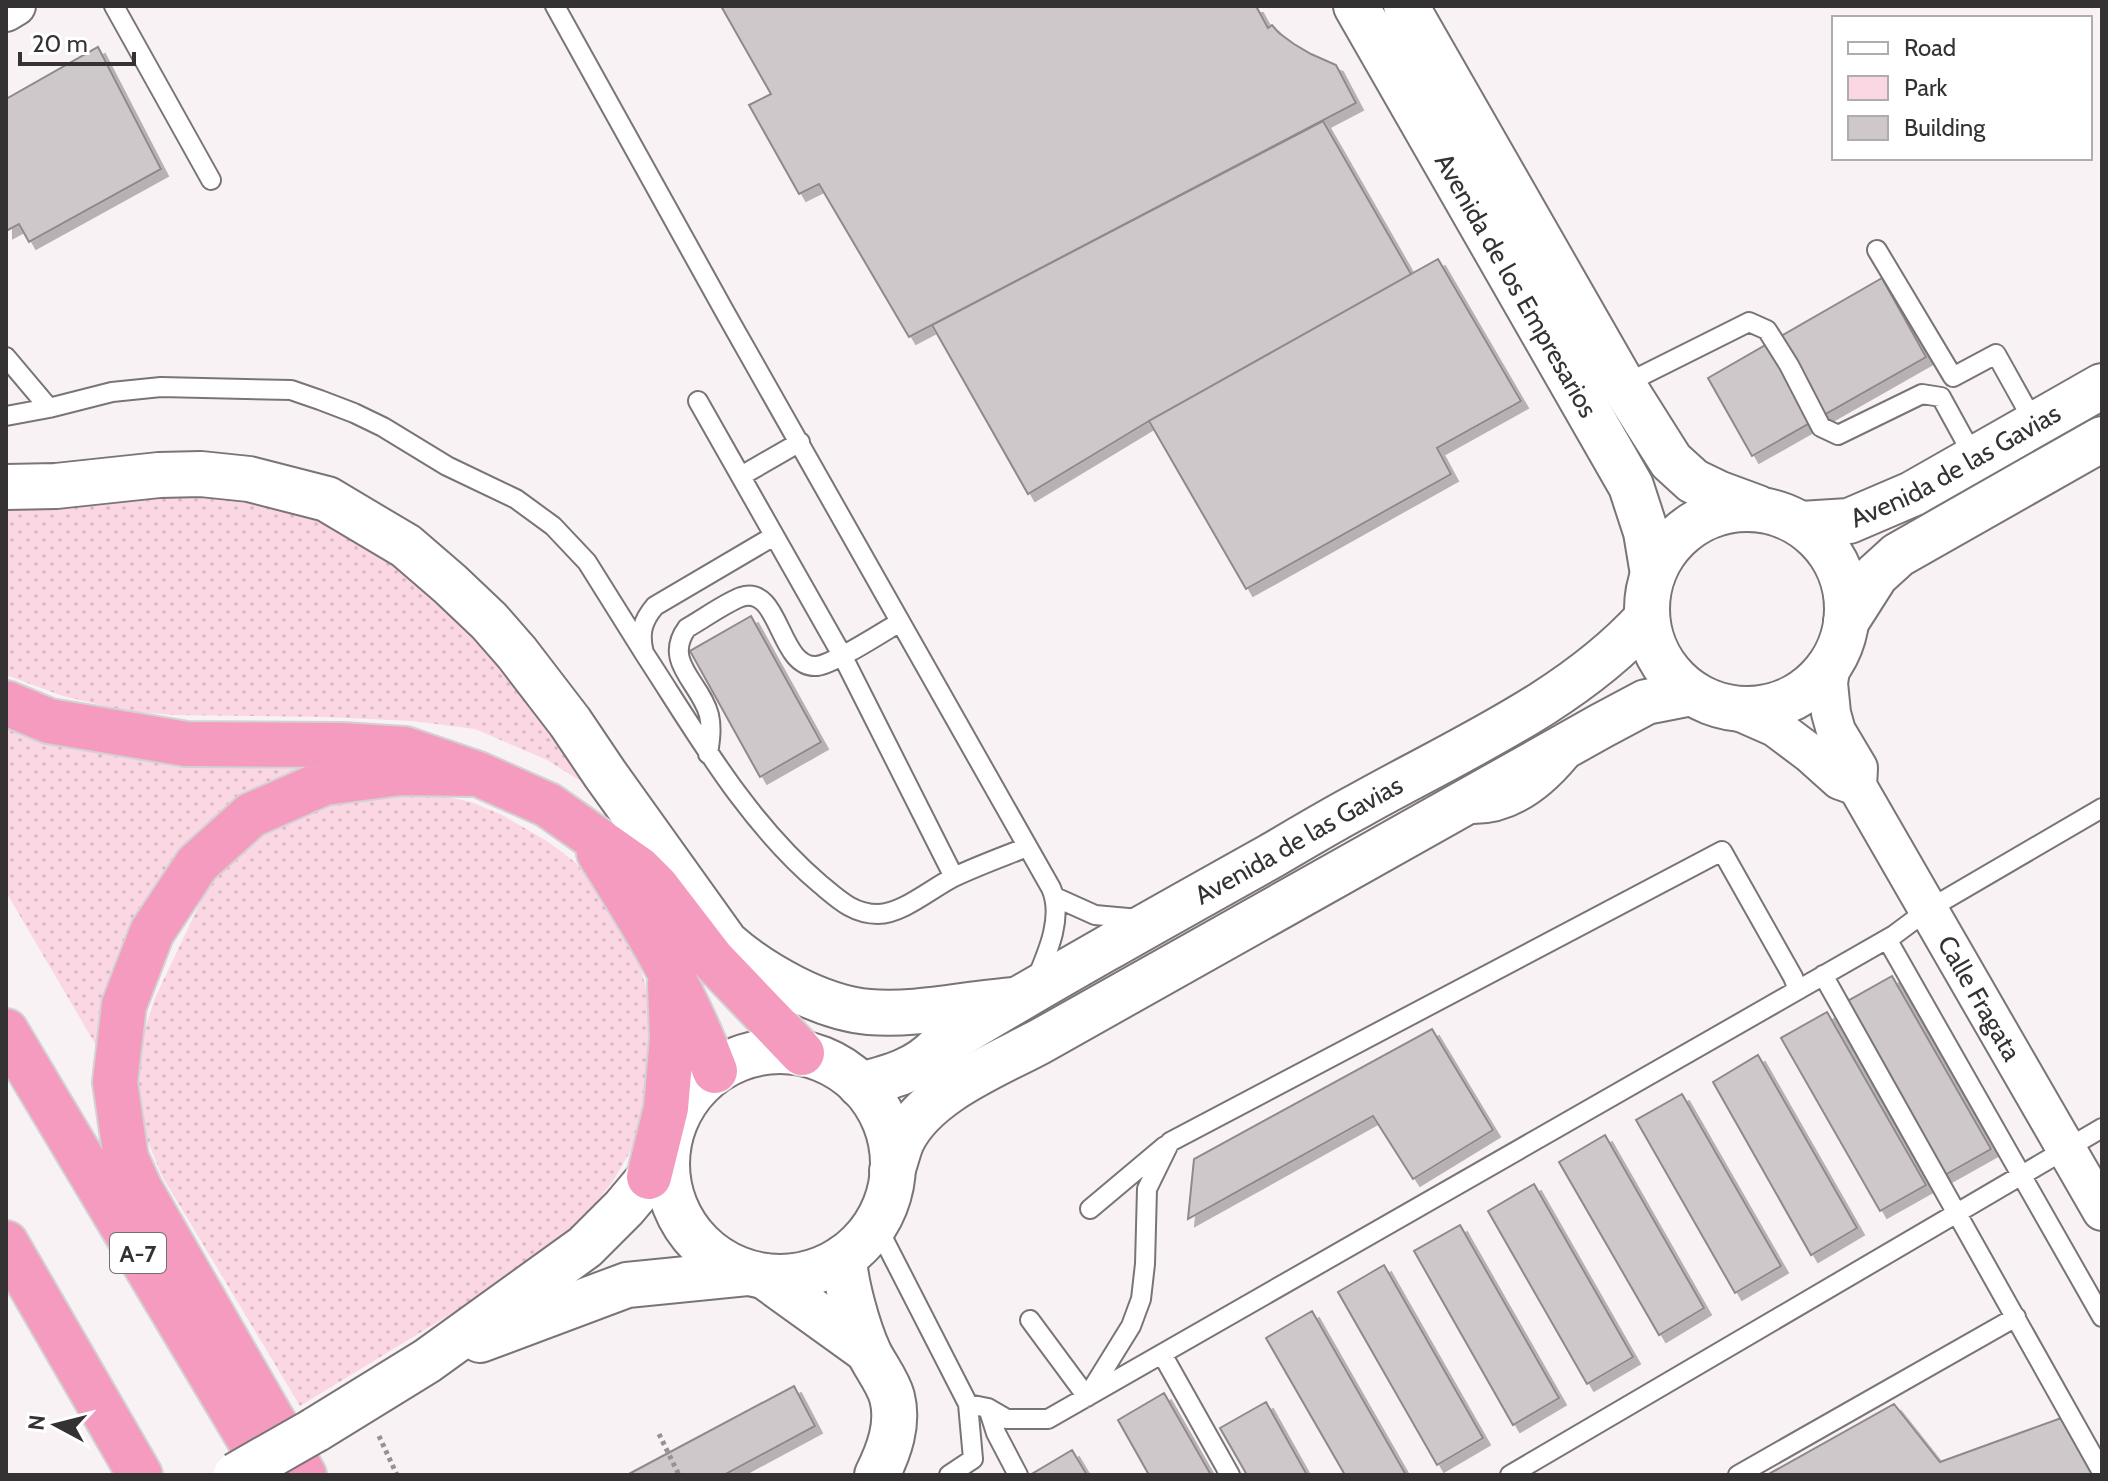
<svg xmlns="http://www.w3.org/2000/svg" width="2108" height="1481" viewBox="0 0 2108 1481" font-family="Cabin,sans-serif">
  <defs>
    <pattern id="green-dots" width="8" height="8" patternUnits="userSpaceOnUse" patternTransform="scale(2)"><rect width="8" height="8" fill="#fbd6e3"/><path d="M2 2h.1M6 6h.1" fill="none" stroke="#d8b8c3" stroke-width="1.8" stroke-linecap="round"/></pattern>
    <filter id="shadow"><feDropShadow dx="7" dy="7" stdDeviation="0" flood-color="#0004"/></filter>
  </defs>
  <rect width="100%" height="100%" fill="#f9f2f5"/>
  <!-- green -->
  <path fill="url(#green-dots)" d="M235,495L323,519L396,559L476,637L565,745L587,785L547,760L475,729L412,721L326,717L173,715L125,711L63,696L6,675V508L105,497Z
    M6,725L153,760L205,767L313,769L236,807L97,1047L6,892Z
    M429,793L471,802L502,815L547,841L576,863L625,927L639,962L648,995L653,1034L654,1067L634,1145L613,1181L582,1220L559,1242L521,1271L300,1406L162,1176L144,1132L134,1083L137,1053L155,998L208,886L255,829L345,794Z"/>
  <!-- building -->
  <path fill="#cfc8cb" stroke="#8f898b" stroke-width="2" filter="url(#shadow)" d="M721,6H1256L1268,28L1272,25L1279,33L1294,44L1311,54L1336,65L1356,103L909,337L819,184L799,194L749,105L771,94Z
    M98,47L161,169L29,242L19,224L6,231V99Z
    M1323,121L1411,274L1149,421L1028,494L932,325Z
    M1438,259L1521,401L1437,448L1451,474L1246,589L1149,421Z
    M1882,278L1926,357L1752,456L1708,378Z
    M751,616L821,742L760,777L690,651Z
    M1892,976L1991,1149L1945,1175L1846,1002Z
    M1827,1012L1926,1185L1880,1211L1781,1038Z
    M1432,1029L1493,1130L1413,1179L1373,1116L1188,1219L1194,1159Z
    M1758,1055L1857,1228L1811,1255L1713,1082Z
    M1682,1094L1781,1266L1735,1293L1636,1120Z
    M1605,1135L1704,1308L1659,1335L1559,1162Z
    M1534,1184L1633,1357L1587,1384L1488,1211Z
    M1460,1225L1559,1398L1513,1425L1414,1251Z
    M1384,1265L1483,1438L1437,1465L1338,1292Z
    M1312,1311L1406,1475H1345L1266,1338Z
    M794,1386L815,1426L724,1475H627Z
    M1164,1393L1211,1475H1149L1118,1420Z
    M1266,1402L1307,1475H1247L1220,1428Z
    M1894,1404L1940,1462L2064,1417L2095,1475H1767Z
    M1072,1450L1087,1475H1030Z"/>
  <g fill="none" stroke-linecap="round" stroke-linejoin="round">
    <defs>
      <path id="lane" d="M114,6L211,180
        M555,6L726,314L1051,888C1064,917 1047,954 1036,980
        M1877,250L1953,377L1996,354L2035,424
        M6,357L49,408
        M1623,385L1749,322L1767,330L1789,365L1821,427L1838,435L1922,394L1941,397L1975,459
        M698,401L842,655L954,877
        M6,416L49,408L112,392L161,387L291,390L320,400L354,413L383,427L447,466L516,499L553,526L587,562L644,653
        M741,476L800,442
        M774,536L655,606C642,621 639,634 644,653C697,734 745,820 820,884C838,899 853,914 878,914C902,914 932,888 954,877C977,866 1002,857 1027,847
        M708,754C710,741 712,728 709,715C701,683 662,662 687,628C703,619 725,603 741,597C781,584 778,669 817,666C834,664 883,632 900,622
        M1469,814C1511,816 1544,790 1569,760
        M1055,897L1095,915L1139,919
        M1887,939L2102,1317
        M1823,975L2102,1472
        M1090,1209L1165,1146
        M878,1219L882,1236L968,1404L988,1408L1007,1419H1048L1894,935L1929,909L2102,808
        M1030,1320L1087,1397L1131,1326L1141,1299L1145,1264L1147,1189L1170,1142L1722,851L1793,977L1798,990
        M1162,1354L1230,1475
        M988,1408L996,1433L1018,1475
        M949,1475L973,1459L968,1404
        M1510,1475L2102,1128
        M1738,1475L2016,1317"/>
      <g id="street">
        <path d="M6,12L16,6"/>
        <path id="s1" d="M1831,664L1828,683L1831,713L1836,731L1858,768L1857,786L2102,1211"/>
        <path d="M1734,709L1775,727L1811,754L1840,780L1857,786"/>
      </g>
      <g id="secondary">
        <path id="s2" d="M1356,6L1631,486L1646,532L1653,574"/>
        <path d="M1406,6L1623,385L1671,461L1693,481L1720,494L1758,508"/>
        <path d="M6,487L56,486L159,475L201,474L249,479L327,499L406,546L450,584L489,621L517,653L570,722L605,774L726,943C761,974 821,1008 869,1012C918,1016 967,1003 1016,1000"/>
        <circle cx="1747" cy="609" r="100"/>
        <path id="s3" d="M1801,524L1849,521L1912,494L2102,386"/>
        <path d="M1846,622L1876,575L1898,555L2102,439"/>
        <circle cx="780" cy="1164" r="113"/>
        <path id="s4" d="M860,1085C891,1077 918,1070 940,1046C1049,980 1160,918 1271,856C1300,839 1330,821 1360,805C1458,750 1571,702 1647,618"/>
        <path d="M892,1171C896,1161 898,1150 902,1141C925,1093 994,1066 1039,1042L1601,726L1646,702L1692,693"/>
        <path d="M844,1257C845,1283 858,1329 869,1353C876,1367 888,1382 892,1397C899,1424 889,1451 877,1475"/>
        <path d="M764,1276L868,1351"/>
        <path d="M480,1340L627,1285L747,1273"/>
        <path d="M315,1430L427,1361L585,1247L624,1208L667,1157"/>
      </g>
      <path id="highway" d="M6,703L49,721L186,744L342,745L405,749L478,774L548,805L639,869L656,886L712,959L802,1053
        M599,853C643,923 686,993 715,1071
        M6,1031L255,1449
        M649,1177L666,1108L672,1038L670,984
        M6,1243L140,1475
        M304,1475L140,1189L126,1158L115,1082L124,1005L152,932L197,864L251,815L324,783L401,773L478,774"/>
    </defs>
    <!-- lane casing -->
    <use href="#lane" stroke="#7a7476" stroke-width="22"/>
    <!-- street casing -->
    <use href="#street" stroke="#7a7476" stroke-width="42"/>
    <!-- secondary casing -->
    <use href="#secondary" stroke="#7a7476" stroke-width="48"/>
    <!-- highway casing -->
    <use href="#highway" stroke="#d2d2d2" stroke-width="48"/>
    <!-- path -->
    <path stroke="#969294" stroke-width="5" stroke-dasharray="4 4" stroke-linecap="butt" d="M659,1434L679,1475
      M379,1436L397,1475"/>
    <!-- lane -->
    <use href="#lane" stroke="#fff" stroke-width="18"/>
    <!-- street -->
    <use href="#street" stroke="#fff" stroke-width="38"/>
    <!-- secondary -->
    <use href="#secondary" stroke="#fff" stroke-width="44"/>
    <!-- highway -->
    <use href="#highway" stroke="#f59bbf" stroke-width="44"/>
    <defs>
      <path id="secondary-bridge" d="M236,1475L315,1430"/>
    </defs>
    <!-- secondary-bridge casing -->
    <use href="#secondary-bridge" stroke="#7a7476" stroke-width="48" stroke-linecap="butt"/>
    <!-- secondary-bridge -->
    <use href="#secondary-bridge" stroke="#fff" stroke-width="44"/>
  </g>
  <g text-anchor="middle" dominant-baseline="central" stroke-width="6" stroke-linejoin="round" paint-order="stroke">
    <!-- shield labels -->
    <rect fill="#fff" stroke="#717070" stroke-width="2" x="110" y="1233" width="56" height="40" rx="6"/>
    <g font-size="24" font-weight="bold" fill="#343233">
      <text x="138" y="1253">A-7</text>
    </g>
    <!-- street labels -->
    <g font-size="26" fill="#343233" stroke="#fff">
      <text stroke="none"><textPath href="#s2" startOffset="322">Avenida de los Empresarios</textPath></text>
      <text stroke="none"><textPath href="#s3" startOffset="168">Avenida de las Gavias</textPath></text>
      <text stroke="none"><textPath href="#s4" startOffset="504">Avenida de las Gavias</textPath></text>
      <text stroke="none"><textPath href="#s1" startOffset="374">Calle Fragata</textPath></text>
    </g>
  </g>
  <!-- border -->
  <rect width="2108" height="1481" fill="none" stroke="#343233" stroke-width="16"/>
  <!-- legend -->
  <rect x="1832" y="16" width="260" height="144" fill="#ffffff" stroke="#aeadad" stroke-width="2"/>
  <rect x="1848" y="42" width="40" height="12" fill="#ffffff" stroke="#aeadad" stroke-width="2"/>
  <text x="1904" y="56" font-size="24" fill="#343233">Road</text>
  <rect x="1848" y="76" width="40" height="24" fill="#fbd6e3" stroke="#aeadad" stroke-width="2"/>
  <text x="1904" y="96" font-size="24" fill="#343233">Park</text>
  <rect x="1848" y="116" width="40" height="24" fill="#cfc8cb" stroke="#aeadad" stroke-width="2"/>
  <text x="1904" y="136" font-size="24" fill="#343233">Building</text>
  <!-- north arrow -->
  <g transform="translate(56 1425) rotate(277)" stroke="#ffffff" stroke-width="6" paint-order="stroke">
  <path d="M0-6L14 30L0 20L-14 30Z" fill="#343233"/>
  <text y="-12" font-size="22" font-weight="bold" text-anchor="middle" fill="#343233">N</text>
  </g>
  <!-- scale -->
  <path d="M20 52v12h114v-12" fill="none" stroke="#343233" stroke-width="4"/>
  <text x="32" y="52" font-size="24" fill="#343233" stroke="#ffffff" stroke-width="6" paint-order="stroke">20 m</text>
</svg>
